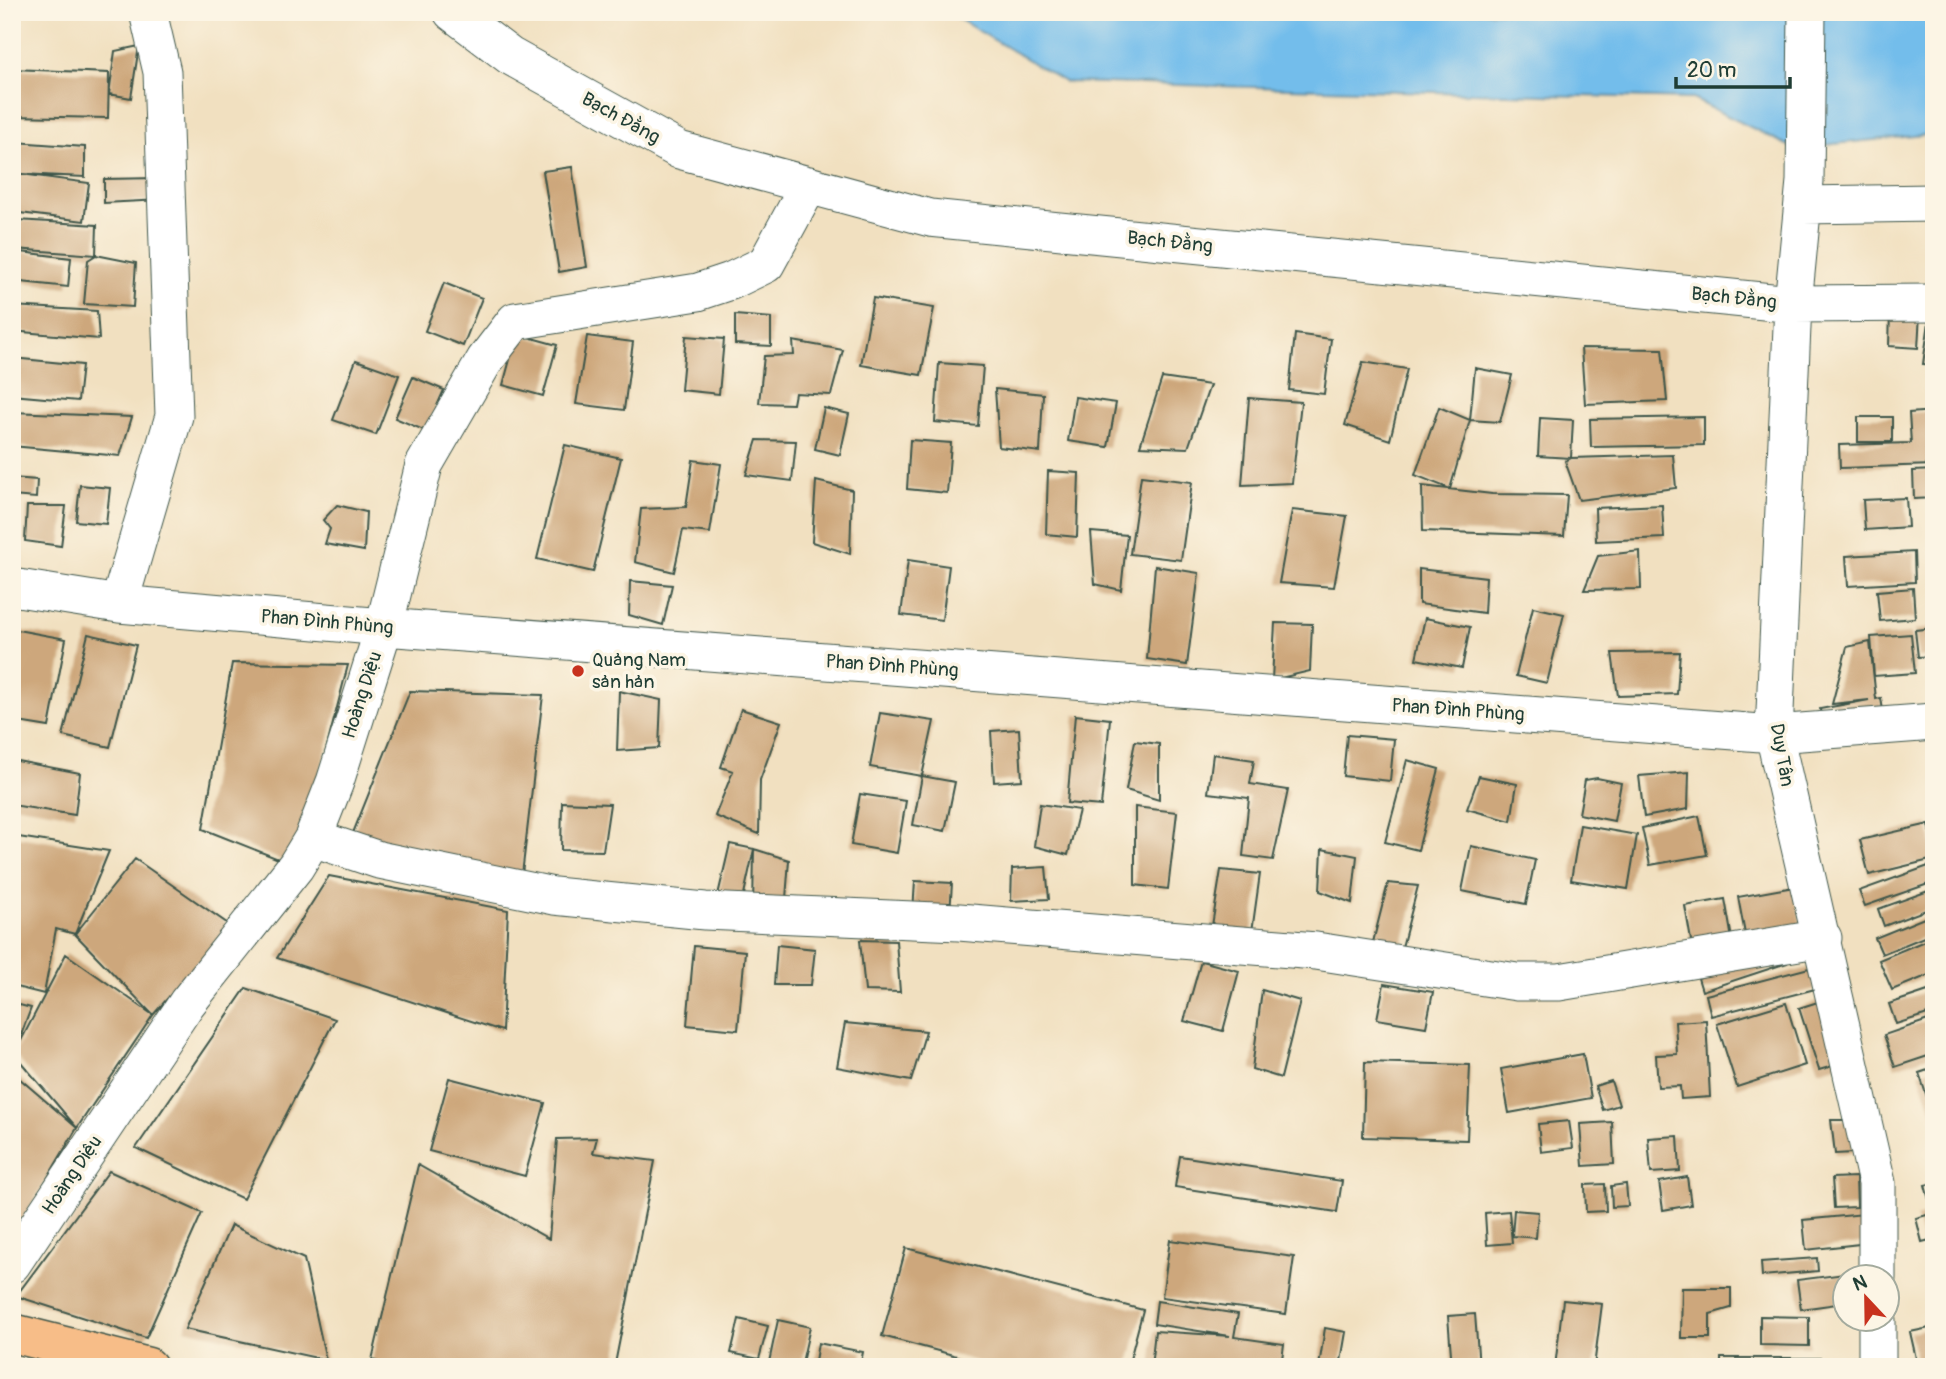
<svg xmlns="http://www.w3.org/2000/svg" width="1946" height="1379" viewBox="0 0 1946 1379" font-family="Pangolin,sans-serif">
  <rect width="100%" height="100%" fill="#fcf5e5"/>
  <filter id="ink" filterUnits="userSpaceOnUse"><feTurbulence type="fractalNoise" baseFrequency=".0143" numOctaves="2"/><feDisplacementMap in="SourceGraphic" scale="14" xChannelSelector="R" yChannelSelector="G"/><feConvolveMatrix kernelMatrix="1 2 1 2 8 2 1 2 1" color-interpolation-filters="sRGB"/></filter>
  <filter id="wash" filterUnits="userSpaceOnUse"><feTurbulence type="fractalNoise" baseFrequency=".00686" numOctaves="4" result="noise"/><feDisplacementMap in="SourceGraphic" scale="28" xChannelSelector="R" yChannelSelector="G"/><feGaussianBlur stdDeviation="1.57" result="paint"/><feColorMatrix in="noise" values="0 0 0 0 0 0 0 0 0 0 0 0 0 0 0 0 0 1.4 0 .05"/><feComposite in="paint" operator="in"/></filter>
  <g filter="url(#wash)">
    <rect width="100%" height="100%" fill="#f1e0c0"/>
    <!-- water -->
    <path fill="#73bdeb" stroke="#497d90" stroke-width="2" d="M947,12H1934V134L1793,148L1693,99L1065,82Z"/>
    <g id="blocks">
      <!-- building -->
      <path fill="#cda77c" d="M139,46L131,98L109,94L115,51Z
        M12,69L109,73L108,118L12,116Z
        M15,142L85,147V177L21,174L89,183L84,221L12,212Z
        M572,167L587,267L559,272L543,171Z
        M159,178L161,200L104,203V179Z
        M17,220L97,225L96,255L15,249Z
        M12,251L71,258L68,287L12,281Z
        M96,255L136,263L133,307L84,304L88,260Z
        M444,283L482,298L463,346L425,331Z
        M873,298L934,308L921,375L861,365Z
        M12,306L97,311L99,339L12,331Z
        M1890,312L1920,313L1918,348L1889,346Z
        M735,315L771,318V346L735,344Z
        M1930,315H1934V365L1923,364Z
        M517,334L557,345L543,396L503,385Z
        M1295,334L1331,339L1324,394L1289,390Z
        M587,336L633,342L624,410L576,404Z
        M686,336L724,339L719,394L681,390Z
        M793,341L843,350L831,395L795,393L793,404L759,403L764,356L794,355Z
        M1581,348L1662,349L1667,401L1585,404Z
        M12,358L82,365L78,401L12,395Z
        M356,360L399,375L376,435L333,420Z
        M1363,362L1407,369L1390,440L1345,425Z
        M939,363L983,366L978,426L935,422Z
        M1475,368L1512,375L1500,422L1470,420Z
        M413,377L444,390L426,431L395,418Z
        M1162,378L1210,385L1188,448L1140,446Z
        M995,389L1043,394L1040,452L999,447Z
        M1075,397L1116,403L1108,447L1068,441Z
        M1249,398L1301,402L1292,483L1242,485Z
        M1439,407L1470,420L1450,489L1415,475Z
        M824,408L849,414L840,455L815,449Z
        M1934,411V465L1840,468L1839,445L1911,443L1909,413Z
        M12,412L132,417L120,456L12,446Z
        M1704,417V445L1591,447L1590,419Z
        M1858,417H1892V442H1858Z
        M1540,418L1573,420L1571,458L1538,456Z
        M757,440L796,441L792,481L746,475Z
        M910,440L951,443L947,493L907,489Z
        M565,445L621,458L593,572L537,559Z
        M1673,455L1676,488L1579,500L1565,461L1571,458Z
        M693,460L721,464L710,533L683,530L674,572L635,562L641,509L686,507Z
        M1934,470V498L1914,499L1913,471Z
        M1048,471L1079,473L1077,537L1046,534Z
        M1141,476L1192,482L1181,560L1130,554Z
        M12,478L37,480L36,498L12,496Z
        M816,481L852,490L850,554L812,542Z
        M80,485L110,488L106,524L76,521Z
        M1422,486L1492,494L1567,495L1564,536L1423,531Z
        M1906,498L1908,527L1865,530L1863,500Z
        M337,505L366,512L364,551L325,544L330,529L323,520Z
        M1662,505L1664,538L1596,541L1595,508Z
        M27,506H66L61,546L25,541Z
        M1292,510L1347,516L1334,587L1279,583Z
        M1091,532L1127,535L1121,590L1095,584Z
        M1640,551L1641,589L1584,590L1598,556Z
        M1914,552L1915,582L1848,586L1846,556Z
        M908,560L949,566L942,620L901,615Z
        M1155,566L1199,573L1187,665L1147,659Z
        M1419,569L1486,577L1484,613L1419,604Z
        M630,581L672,585L663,625L629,615Z
        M1913,588L1915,618L1880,621L1877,591Z
        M1533,607L1564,614L1547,683L1516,676Z
        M1425,618L1470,627L1462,668L1416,659Z
        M1275,623L1312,624L1310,671L1272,680Z
        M1934,628V656L1918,657L1915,630Z
        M12,629L66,639L49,727L12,721Z
        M88,634L136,645L110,747L63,736Z
        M1911,634L1915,673L1874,676L1871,637Z
        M1870,642L1876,699L1881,698L1887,735L1824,741L1820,709L1869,700L1832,704L1847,647Z
        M1680,652L1677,694L1618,696L1612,653Z
        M232,663L348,665L296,866L203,829Z
        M410,691L543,695L521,883L343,858Z
        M619,691L661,700L659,748L617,751Z
        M741,709L781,722L760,780L759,834L715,816L733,771L721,767Z
        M880,713L934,721L922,776L870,767Z
        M1075,715L1110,719L1101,806L1067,803Z
        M1019,729L1022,780L994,782L991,731Z
        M1347,735L1394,739L1390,781L1343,776Z
        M1135,741L1159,744V800L1126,790Z
        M1213,754L1254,760L1250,784L1288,790L1273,860L1243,856L1249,798L1208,793Z
        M12,760L80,773L75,815L12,805Z
        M1407,760L1439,769L1418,850L1385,842Z
        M1689,772L1688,809L1644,817L1639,776Z
        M922,776L955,782L945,831L913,825Z
        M1479,776L1517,784L1511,821L1467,809Z
        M1597,778L1621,783L1614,821L1579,814L1585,780Z
        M860,794L906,801L897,853L851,845Z
        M562,802L610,804L603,851L561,850Z
        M1040,804L1079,810L1068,855L1034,846Z
        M1135,807L1177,812L1168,889L1135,885Z
        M1699,816L1707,855L1650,865L1642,828Z
        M1929,824L1934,859L1869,875L1860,840Z
        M1580,825L1637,835L1628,889L1571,880Z
        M12,836L109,851L75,934L135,859L231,926L153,1015L75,934L56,929L44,994L12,986Z
        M730,844L754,849L739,917L714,912Z
        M1471,846L1535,860L1526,904L1462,891Z
        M754,849L789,860L784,924L753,912Z
        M1322,849L1357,856L1352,903L1320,891Z
        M1934,864V882L1865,906L1859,891Z
        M1046,867L1049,899L1011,901L1012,869Z
        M1221,870L1260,874L1250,946L1209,944Z
        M329,876L508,910L502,1031L277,958Z
        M915,881L952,883L949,930L912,927Z
        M1388,883L1418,886L1395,974L1369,958Z
        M1794,887L1801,924L1745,934L1738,897Z
        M1934,889V907L1884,926L1878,909Z
        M1725,899L1732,939L1692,946L1685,906Z
        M1934,914V933L1882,954L1875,938Z
        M1934,937V973L1892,990L1879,960Z
        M860,940L896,941L900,992L865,991Z
        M777,945L815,949L811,985H774Z
        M694,946L745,951L738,1030L687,1025Z
        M1783,950L1787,963L1702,991L1698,978Z
        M66,954L153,1015L77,1128L13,1236L12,1254V1072L77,1128L14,1054Z
        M1201,961L1239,971L1223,1031L1184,1021Z
        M1809,968L1815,989L1711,1016L1706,995Z
        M1384,984L1433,992L1426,1027L1377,1019Z
        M246,988L335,1019L243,1199L136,1148Z
        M1934,989V1012L1896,1024L1889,1004Z
        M1262,990L1300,1001L1281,1078L1252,1069Z
        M1824,1000L1843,1063L1819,1070L1799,1008Z
        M12,1003L31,1008L14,1054L12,1053Z
        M1786,1003L1805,1065L1737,1087L1717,1024Z
        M1934,1018V1054L1895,1067L1884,1035Z
        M1706,1020L1710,1097L1681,1099L1680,1086L1658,1087L1656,1055L1677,1054L1675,1022Z
        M845,1023L926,1031L911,1081L837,1067Z
        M1583,1054L1591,1098L1509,1113L1501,1069Z
        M1365,1062L1470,1065L1467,1140L1363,1137Z
        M1934,1068V1115H1933L1919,1073Z
        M449,1078L545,1103L525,1176L429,1151Z
        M1611,1081L1619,1105L1603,1110L1595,1086Z
        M1831,1120H1854L1853,1153L1835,1154Z
        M1569,1121L1573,1148L1541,1152L1538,1124Z
        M1612,1122L1614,1164L1583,1166L1580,1124Z
        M1678,1136L1680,1171L1651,1173L1648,1138Z
        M597,1138L593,1153L655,1161L615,1364L606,1367H395L372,1360L418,1165L549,1239L557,1139Z
        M1180,1156L1342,1181L1337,1212L1175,1187Z
        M109,1171L202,1213L146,1338L16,1296Z
        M1687,1177L1691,1205L1663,1210L1659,1182Z
        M1856,1177L1857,1207L1834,1208L1832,1178Z
        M1934,1183V1206L1931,1207L1925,1185Z
        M1605,1184L1606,1211L1586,1212L1585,1185Z
        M1626,1184L1628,1206L1612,1207L1611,1186Z
        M1514,1210L1538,1212L1536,1238L1512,1236Z
        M1509,1211L1512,1243L1487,1245L1485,1213Z
        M1934,1213V1239L1922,1242L1916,1218Z
        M1864,1214L1868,1243L1806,1250L1803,1220Z
        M231,1225L304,1259L326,1360L185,1329Z
        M1170,1240L1294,1257L1286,1314L1162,1297Z
        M906,1248L1143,1310L1128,1367H998L882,1336Z
        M1817,1258L1818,1271L1762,1276L1761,1262Z
        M1868,1271L1869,1278H1844V1303L1801,1309L1797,1280Z
        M1682,1288H1731V1308L1710,1314V1338H1681Z
        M1563,1300L1602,1304L1594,1367H1555Z
        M1157,1301L1238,1314L1234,1337L1284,1344L1281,1367H1151L1155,1331L1230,1336L1154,1324Z
        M1475,1314L1479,1367H1452L1448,1316Z
        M1760,1316L1809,1317V1346L1760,1345Z
        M739,1319L768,1326L759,1359L731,1353Z
        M778,1320L810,1327L801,1367H768Z
        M1934,1327V1367H1918L1910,1332Z
        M1325,1328L1346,1332L1340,1367L1319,1366Z
        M818,1343L863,1352L860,1367H814Z
        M1721,1358H1839V1367H1721Z"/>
    </g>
  </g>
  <g filter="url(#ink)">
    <use href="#blocks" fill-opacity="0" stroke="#3e5549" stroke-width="2"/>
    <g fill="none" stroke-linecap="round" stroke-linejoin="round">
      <defs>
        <path id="minor" d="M452,12L510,56L679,150L930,218L1793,304L1934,303
          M1807,12L1805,181L1793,304L1774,734L1877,1183V1278
          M1803,205L1934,203
          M12,587L119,604L384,627L1774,734L1934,722
          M119,604L174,416L162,72L148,12
          M313,838L379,860L554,896L705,911L959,922L1316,951L1517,982H1559L1823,938
          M12,1264L187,1003L296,866L313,838L335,782L384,627L424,465L485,360L515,321L698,292L731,281L766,264L809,185
          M1877,1367V1320"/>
        <path id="major" d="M12,1333L148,1367"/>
      </defs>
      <!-- minor casing -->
      <use href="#minor" stroke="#3e5549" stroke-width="39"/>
      <!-- major casing -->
      <use href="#major" stroke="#3e5549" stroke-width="41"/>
      <!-- minor -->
      <use href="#minor" stroke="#fff" stroke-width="37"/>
      <!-- major -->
      <use href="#major" stroke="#f7bd88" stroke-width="38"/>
    </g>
  </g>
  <!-- markers -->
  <circle fill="#c8321e" stroke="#fcf5e5" stroke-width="2.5" cx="578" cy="671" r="7"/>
  <g text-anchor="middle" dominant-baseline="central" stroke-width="7" stroke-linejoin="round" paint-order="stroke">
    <!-- street labels -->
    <g font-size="19" fill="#1f3d34" stroke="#fcf5e5">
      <text transform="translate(621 118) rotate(29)">Bạch Đằng</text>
      <text transform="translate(1170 242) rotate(6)">Bạch Đằng</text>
      <text transform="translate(1734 298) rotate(6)">Bạch Đằng</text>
      <text transform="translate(327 622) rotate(5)">Phan Đình Phùng</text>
      <text transform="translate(892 666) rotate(4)">Phan Đình Phùng</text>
      <text transform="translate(362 695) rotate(-72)">Hoàng Diệu</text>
      <text transform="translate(1458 710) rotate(4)">Phan Đình Phùng</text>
      <text transform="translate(1782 755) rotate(80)">Duy Tân</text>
      <text transform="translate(72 1175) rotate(-56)">Hoàng Diệu</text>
    </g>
    <!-- poi labels -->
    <g font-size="19" fill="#1f3d34" stroke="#fcf5e5" text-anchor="start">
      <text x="592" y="660">Quảng Nam<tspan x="592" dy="22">sản hản</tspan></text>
    </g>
  </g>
  <!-- margin -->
  <rect width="1946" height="1379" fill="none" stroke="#fcf5e5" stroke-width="42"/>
  <!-- north arrow -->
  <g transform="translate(1866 1298) rotate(338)"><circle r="33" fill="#fcf5e5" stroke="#a4ab9e" stroke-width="2"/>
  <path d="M0-5L12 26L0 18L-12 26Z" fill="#c8321e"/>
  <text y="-10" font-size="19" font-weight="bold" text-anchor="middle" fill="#1f3d34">N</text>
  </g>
  <!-- scale -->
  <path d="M1676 77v10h114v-10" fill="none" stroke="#1f3d34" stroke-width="3.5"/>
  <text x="1687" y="77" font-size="21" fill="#1f3d34" stroke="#fcf5e5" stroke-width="5" paint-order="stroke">20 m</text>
</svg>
